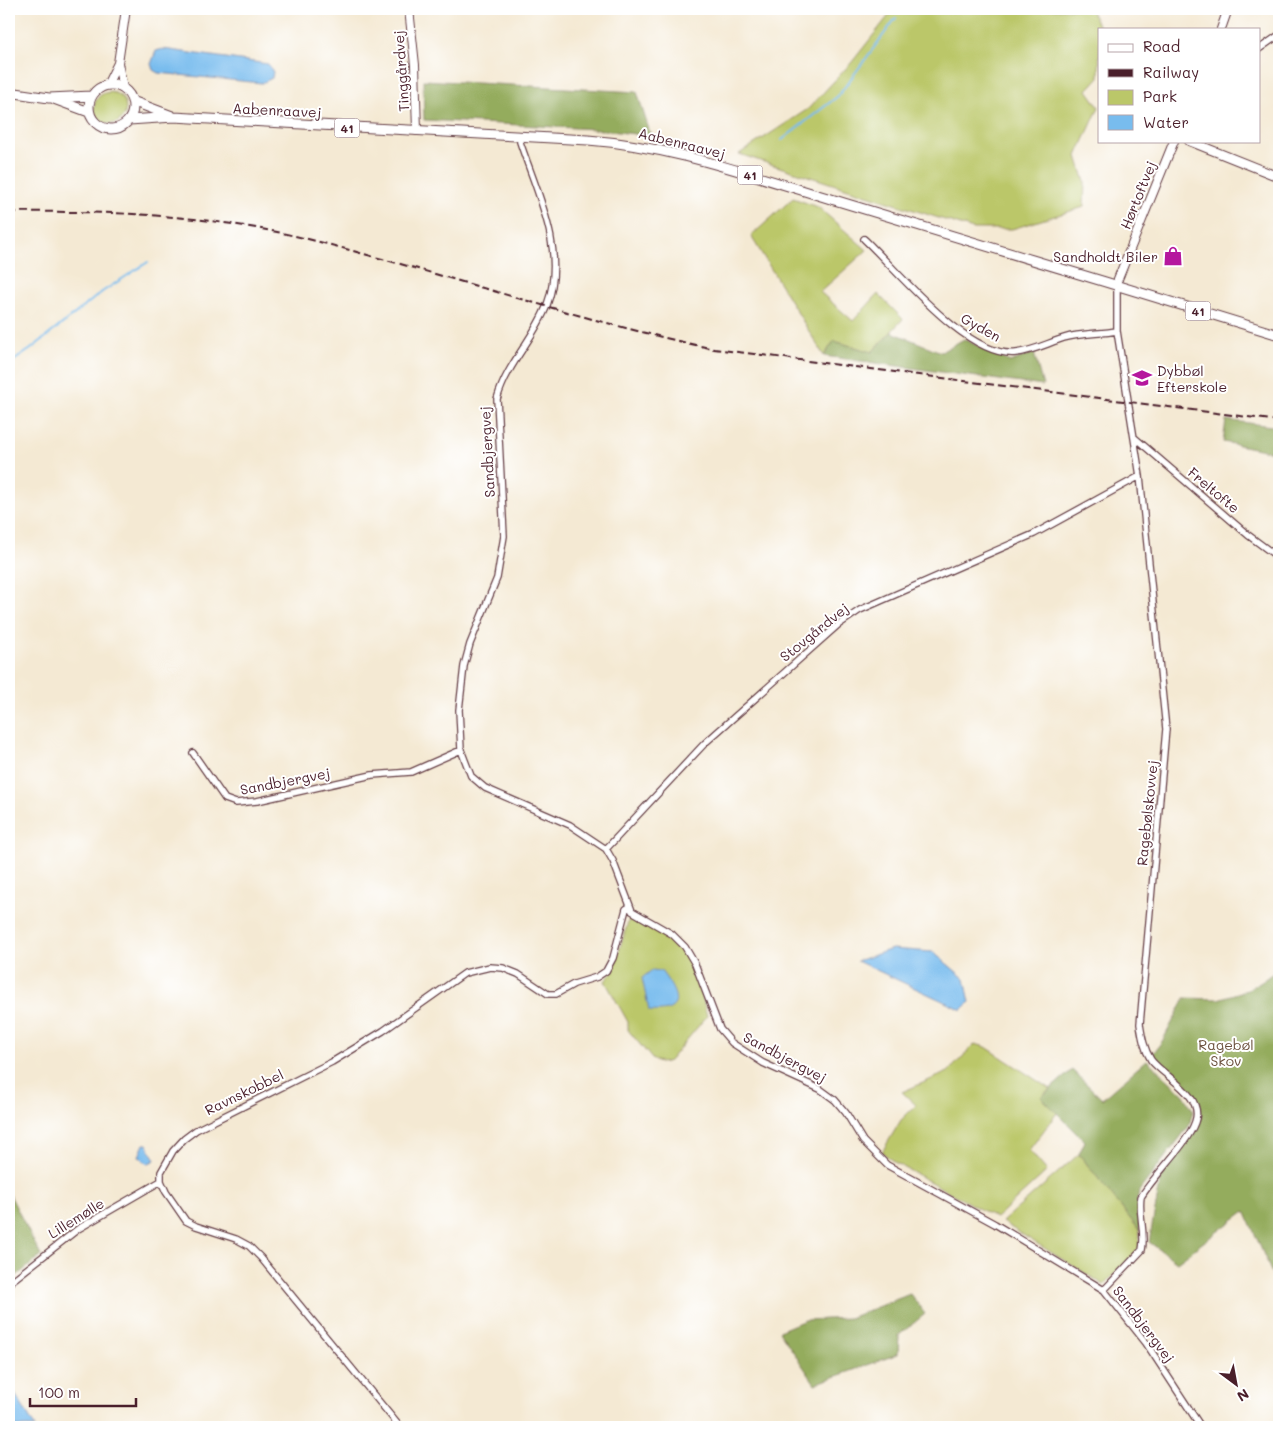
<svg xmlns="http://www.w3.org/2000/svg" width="1288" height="1436" viewBox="0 0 1288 1436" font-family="Mali,sans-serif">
  <rect width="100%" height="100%" fill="#fff"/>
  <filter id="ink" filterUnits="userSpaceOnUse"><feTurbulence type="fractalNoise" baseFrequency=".02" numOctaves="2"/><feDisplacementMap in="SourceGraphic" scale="10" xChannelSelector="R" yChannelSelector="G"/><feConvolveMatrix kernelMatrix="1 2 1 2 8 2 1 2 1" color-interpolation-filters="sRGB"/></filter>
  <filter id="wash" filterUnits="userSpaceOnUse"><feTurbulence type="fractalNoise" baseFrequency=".0096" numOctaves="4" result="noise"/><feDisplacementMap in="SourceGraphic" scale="20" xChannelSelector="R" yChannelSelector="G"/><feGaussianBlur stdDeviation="1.12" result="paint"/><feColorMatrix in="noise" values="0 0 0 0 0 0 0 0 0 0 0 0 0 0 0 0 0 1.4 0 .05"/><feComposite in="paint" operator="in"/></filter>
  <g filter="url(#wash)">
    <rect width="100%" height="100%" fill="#f4e9d3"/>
    <!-- green -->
    <path fill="#bbc769" stroke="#82734a" d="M894,9H1090L1100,29L1099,77L1087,90L1099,107L1077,156L1085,182L1084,207L1012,229H973L739,154L808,109L852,62Z
      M94 108a16 16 0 1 1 32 0a16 16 0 1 1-32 0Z
      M793,198L818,207L867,250L820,292L853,321L878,294L903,319L872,352L834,341L824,356L751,236Z
      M629,919C643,926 663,931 675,941C696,958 701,992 707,1016L669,1061L663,1063L653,1060L628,1030V1022L605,981L612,972Z
      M975,1044L986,1047L1050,1089L1041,1097L1057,1113L1029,1150L1047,1171L996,1218L894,1162L882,1152L901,1120L916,1105L902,1092L948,1072Z
      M1079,1154L1140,1231L1139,1249L1104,1285L1002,1222Z"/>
    <!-- forest -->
    <path fill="#94ac5d" stroke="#6f6644" d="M423,80L637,92L651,136L594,129L424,120Z
      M892,332L941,352L964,339L1010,362L1034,353L1043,386L824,356L834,341L872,352Z
      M1226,420L1279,427V453L1223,442Z
      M1279,970V1290L1245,1211L1177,1262L1149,1242L1162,1173L1192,1132L1200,1116L1197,1098L1152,1055L1163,1040L1185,998L1218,999L1247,990Z
      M1147,1060L1184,1095L1193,1110L1189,1126L1139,1191L1137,1201L1140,1231L1079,1154L1085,1141L1041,1097L1072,1070L1102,1099Z
      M9,1193L41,1256L9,1282Z
      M910,1294L925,1314L899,1335L898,1354L815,1384L779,1331L805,1320L849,1318Z"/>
    <!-- water -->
    <path fill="#78bcee" stroke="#616e8c" d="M163,49L268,64L273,72L272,78L262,83L158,73L153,70L151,64L156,51Z
      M892,949L933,952L965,979L970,1002L962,1010L857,961Z
      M652,970L661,971C677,992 688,1014 649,1011L642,978Z
      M144,1144H147L155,1160L147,1164L139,1156Z
      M9,1384L35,1427H9Z"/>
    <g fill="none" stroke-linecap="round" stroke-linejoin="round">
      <!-- stream -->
      <path stroke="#78bcee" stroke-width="2" d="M782,140L838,96L896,18
        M9,364L31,349L102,292L148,262"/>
    </g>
  </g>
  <g filter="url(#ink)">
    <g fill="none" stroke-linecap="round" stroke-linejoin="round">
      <defs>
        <path id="street" d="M1259,49L1279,35
          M520,135V142C537,193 567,251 547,305C534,339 508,362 497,399L504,536L497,578L470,644L464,666L459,710L461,750L471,776L485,788L570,825L606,849L613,861L632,911L672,934L685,947L695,964L720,1029L732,1043L763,1063L820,1089L835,1100L846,1113L863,1141L887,1165L995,1224L1104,1290L1146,1343L1201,1427
          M864,239C898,271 967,358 1016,353C1033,351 1048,343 1064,338C1081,333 1100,334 1117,331
          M1135,438L1248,535L1279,558
          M193,753L225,799L236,803L257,801L372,775L411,772L461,750
          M606,849L705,743L838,625L860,610L1034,534L1140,476
          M9,1283L78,1229L161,1181
          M1104,1290L1142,1250C1146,1232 1138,1215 1141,1197C1155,1174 1187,1145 1195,1122C1205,1095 1164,1077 1151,1060C1144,1049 1142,1037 1140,1024L1166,729L1140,476L1117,331V284
          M400,1427L261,1258L249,1246L236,1239L196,1226L186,1221L166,1192L161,1181V1172L173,1151L184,1139L196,1130L332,1062L383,1031L465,973L490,967L503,968L518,974L548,994H556L574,984L597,977L606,971L613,958L626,909L629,907"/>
        <path id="secondary" d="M409,9L415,65L417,131
          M1221,29L1228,9
          M118,63L123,88
          M107,85L118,63L126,9
          M1189,141L1279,177
          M1118,279L1174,141"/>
        <path id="primary" d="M89 107a22 22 0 1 1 44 0a22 22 0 1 1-44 0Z
          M9,92L49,98L92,96
          M54,99L89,112
          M132,101L172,116
          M129,120L174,117L588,140C674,146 758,178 841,202C987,245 1133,291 1279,335"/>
      </defs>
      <!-- street casing -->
      <use href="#street" stroke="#643d44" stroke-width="8"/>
      <!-- secondary casing -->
      <use href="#secondary" stroke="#643d44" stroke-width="10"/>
      <!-- primary casing -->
      <use href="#primary" stroke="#643d44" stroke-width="11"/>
      <!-- street -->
      <use href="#street" stroke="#fff" stroke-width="5.5"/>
      <!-- secondary -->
      <use href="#secondary" stroke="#fff" stroke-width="8"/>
      <!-- primary -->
      <use href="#primary" stroke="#fff" stroke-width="9"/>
      <!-- rail -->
      <path stroke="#4a1f2b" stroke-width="2" stroke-dasharray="8 4" stroke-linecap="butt" d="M9,212C90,211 170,213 250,227C300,235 348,250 397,263C502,293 607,326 714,349L1279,421"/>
    </g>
  </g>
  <!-- icons -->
  <defs>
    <symbol id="shop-bare" viewBox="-9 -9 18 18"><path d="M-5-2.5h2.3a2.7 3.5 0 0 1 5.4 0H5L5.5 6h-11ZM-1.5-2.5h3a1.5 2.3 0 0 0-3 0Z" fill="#b5179e" stroke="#fff" stroke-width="2.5" paint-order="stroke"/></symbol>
    <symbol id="school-bare" viewBox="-9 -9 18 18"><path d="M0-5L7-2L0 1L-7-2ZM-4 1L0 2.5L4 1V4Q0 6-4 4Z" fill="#b5179e" stroke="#fff" stroke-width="2.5" paint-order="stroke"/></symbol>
  </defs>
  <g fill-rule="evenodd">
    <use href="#shop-bare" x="1159" y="242" width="28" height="28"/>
    <use href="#school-bare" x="1128" y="364" width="28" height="28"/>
  </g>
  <g text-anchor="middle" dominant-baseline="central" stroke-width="4" stroke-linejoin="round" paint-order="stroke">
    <!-- shield labels -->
    <g fill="#fff" stroke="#80626b" stroke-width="1">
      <rect x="334.5" y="118.5" width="25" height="19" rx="4"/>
      <rect x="737.5" y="165.5" width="25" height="19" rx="4"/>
      <rect x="1185.5" y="301.5" width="25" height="19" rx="4"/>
    </g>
    <g font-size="12" font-weight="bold" fill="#4a1f2b">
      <text x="347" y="128">41</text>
      <text x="750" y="175">41</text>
      <text x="1198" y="311">41</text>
    </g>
    <!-- street labels -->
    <g font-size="14" fill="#4a1f2b" stroke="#fff">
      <text transform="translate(401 71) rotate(-94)">Tinggårdvej</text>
      <text transform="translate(277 110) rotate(3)">Aabenraavej</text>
      <text transform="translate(682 143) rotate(14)">Aabenraavej</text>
      <text transform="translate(1138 195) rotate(-68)">Hørtoftvej</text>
      <text transform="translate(981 327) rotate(29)">Gyden</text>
      <text transform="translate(487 452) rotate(-93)">Sandbjergvej</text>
      <text transform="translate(1214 490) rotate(40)">Freltofte</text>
      <text transform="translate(814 632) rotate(-39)">Stovgårdvej</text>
      <text transform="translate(285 781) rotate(-11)">Sandbjergvej</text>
      <text transform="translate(1147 813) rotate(-84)">Ragebølskovvej</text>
      <text transform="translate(785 1057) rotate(28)">Sandbjergvej</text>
      <text transform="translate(244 1092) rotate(-26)">Ravnskobbel</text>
      <text transform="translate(76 1218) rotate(-32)">Lillemølle</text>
      <text transform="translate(1144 1324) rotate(53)">Sandbjergvej</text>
    </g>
    <!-- poi labels -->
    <g font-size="14" fill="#4a1f2b" stroke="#fff" text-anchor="end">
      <text x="1158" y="256">Sandholdt Biler</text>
      <text x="1157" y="370" text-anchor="start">Dybbøl<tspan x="1157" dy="16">Efterskole</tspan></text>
    </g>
    <!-- park labels -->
    <g font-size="14" fill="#6c513e" stroke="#fff">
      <text x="1226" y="1044">Ragebøl<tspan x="1226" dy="16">Skov</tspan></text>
    </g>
  </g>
  <!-- margin -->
  <rect width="1288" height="1436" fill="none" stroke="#fff" stroke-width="30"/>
  <!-- legend -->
  <rect x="1098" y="28" width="162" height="115" fill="#ffffff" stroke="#b7a5aa"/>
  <rect x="1108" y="44" width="25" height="8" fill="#ffffff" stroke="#b7a5aa"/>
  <text x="1143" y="52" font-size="15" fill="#4a1f2b">Road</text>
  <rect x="1108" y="69" width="25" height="8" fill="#4a1f2b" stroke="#b7a5aa"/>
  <text x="1143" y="78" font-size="15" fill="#4a1f2b">Railway</text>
  <rect x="1108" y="90" width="25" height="15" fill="#bbc769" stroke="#b7a5aa"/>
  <text x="1143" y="102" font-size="15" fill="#4a1f2b">Park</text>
  <rect x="1108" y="115" width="25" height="15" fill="#78bcee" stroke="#b7a5aa"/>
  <text x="1143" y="128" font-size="15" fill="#4a1f2b">Water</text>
  <!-- north arrow -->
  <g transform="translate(1236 1384) rotate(148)" stroke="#ffffff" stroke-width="4" paint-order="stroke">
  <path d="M0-4L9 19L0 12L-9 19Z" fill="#4a1f2b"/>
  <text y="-8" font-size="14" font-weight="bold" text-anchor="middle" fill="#4a1f2b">N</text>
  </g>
  <!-- scale -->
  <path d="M30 1398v8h106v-8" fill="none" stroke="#4a1f2b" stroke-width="2.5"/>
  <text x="38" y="1398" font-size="15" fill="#4a1f2b" stroke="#ffffff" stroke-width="4" paint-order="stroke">100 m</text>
</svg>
